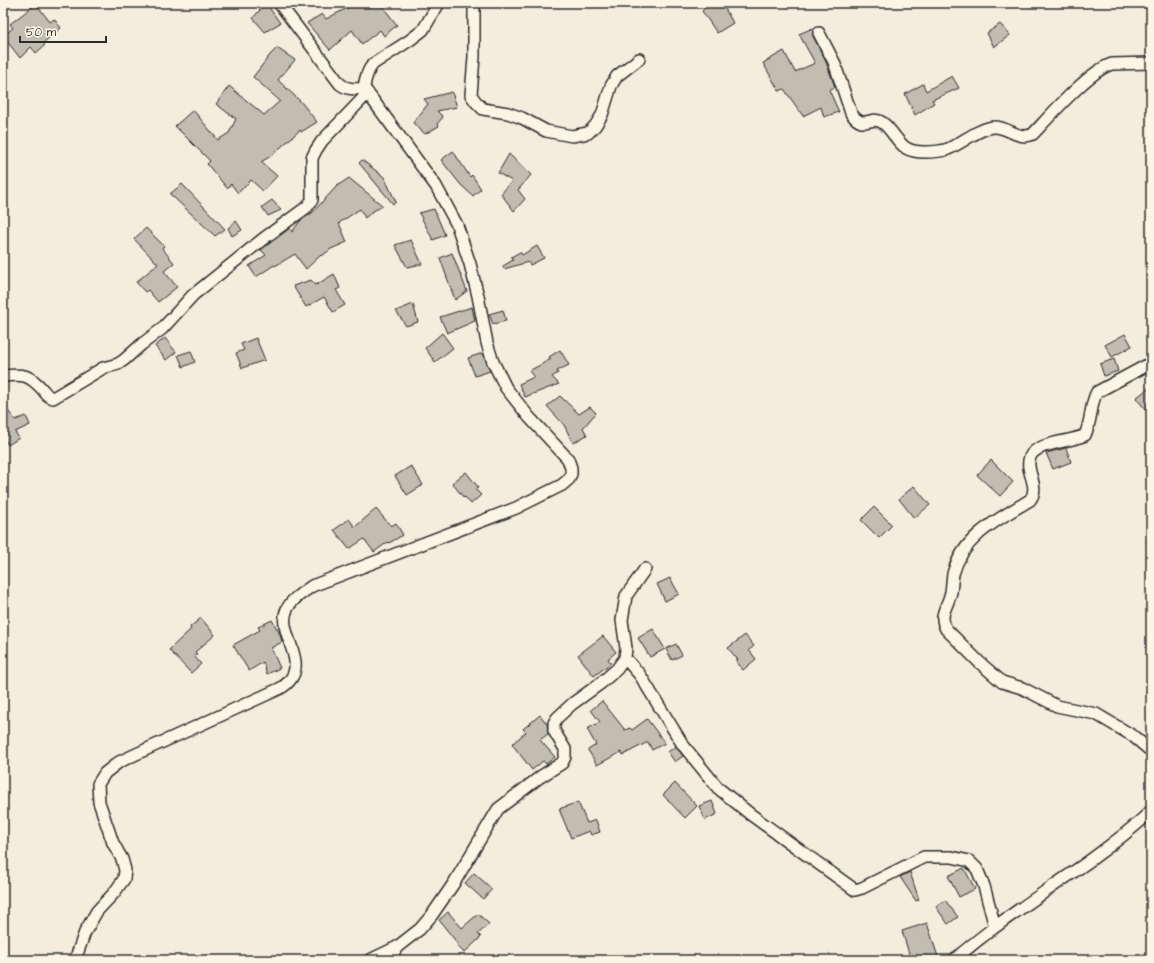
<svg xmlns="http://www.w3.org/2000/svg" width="1154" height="963" viewBox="0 0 1154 963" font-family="'Architects Daughter',sans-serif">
  <rect width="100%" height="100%" fill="#f4edde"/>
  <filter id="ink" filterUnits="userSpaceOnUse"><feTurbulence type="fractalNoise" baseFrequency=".025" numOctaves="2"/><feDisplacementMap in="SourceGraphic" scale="8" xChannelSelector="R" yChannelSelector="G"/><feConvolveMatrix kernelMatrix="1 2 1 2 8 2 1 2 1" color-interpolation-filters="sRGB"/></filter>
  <g filter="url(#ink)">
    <!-- building -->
    <path fill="#c2bdb1" stroke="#2b2b2b" d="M266,3L280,23L265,32L253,18Z
      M359,3H380L397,25L384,36L380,30L362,44L352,30L330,50L307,23L322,14L326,19L351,6L353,8Z
      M710,3H722L733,23L717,33L702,11Z
      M36,4L50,22L54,19L61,28L43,43L45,45L36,53L31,47L20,58L3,36L13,28L10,24Z
      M1000,24L1010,35L994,47L987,33Z
      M813,28V36L826,62L835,87L829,90L839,112L824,117L821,107L803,116L784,89L779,91L763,63L784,51L795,72L815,63L799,34Z
      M277,48L295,60L278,80L301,102L317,122L301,132L300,130L271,156L261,162L277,176L263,191L251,180L238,193L231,184L227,188L207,164L210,161L175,126L193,110L218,140L229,133L236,119L216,104L229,86L264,115L280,101L253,77L270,55Z
      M952,76L959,88L932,100L934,103L915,115L905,94L923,84L926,91Z
      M452,92L457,107L437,111L443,117L437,124L439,126L425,134L413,123L428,104L424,99Z
      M453,151L470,177L472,175L481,189L473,196L461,185L441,160Z
      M509,154L531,175L518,190L525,199L514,211L501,194L512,181L498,173Z
      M362,160L384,177L396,202L393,204L359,163Z
      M349,178L383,206L373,211L365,218L360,209L339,223L347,242L331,249L322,256L321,255L306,269L295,254L275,266L274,265L256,277L249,266L266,255L261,250L290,228L292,232L300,221L312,213L337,186Z
      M182,184L203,206L225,229L215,236L170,194Z
      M272,200L281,210L268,216L262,207Z
      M434,209L445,235L433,240L419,213Z
      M236,221L242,230L232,236L228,228Z
      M146,228L164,246L162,248L174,263L164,271L177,287L158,302L148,290L145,292L136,282L158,264L134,239Z
      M411,240L422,264L407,267L395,245Z
      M537,246L544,258L530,265L528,262L504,269L503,266L513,260L511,257L520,252L522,255Z
      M452,253L467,291L455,300L440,258Z
      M334,274L340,288L336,290L345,305L333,312L324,297L306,307L293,286L311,280L316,285Z
      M413,304L418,322L406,326L396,311Z
      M472,307L475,321L447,333L440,317Z
      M503,310L506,321L493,324L489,314Z
      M442,333L453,348L435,362L425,348Z
      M1125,334L1132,346L1112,357L1105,345Z
      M165,338L176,352L166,360L155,346Z
      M256,338L265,360L242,368L236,353L244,350L241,344Z
      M560,350L569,365L557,371L558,373L552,377L559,384L525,397L519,384L534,377L529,371L551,359L549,357Z
      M191,351L195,362L183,367L178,355Z
      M483,353L490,371L475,376L468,358Z
      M1114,359L1118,371L1104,376L1100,364Z
      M1151,386V416L1136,398Z
      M560,396L579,414L590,407L596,413L583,428L587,435L573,443L564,425L547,406Z
      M3,404L15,420L26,416L30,425L15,432L19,438L8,445L3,437Z
      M1066,448L1071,462L1053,469L1046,453Z
      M991,460L1013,482L1000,496L977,475Z
      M411,466L423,485L407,495L395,476Z
      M466,472L478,487L475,489L481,495L471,504L465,497L464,498L452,483Z
      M914,486L930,505L914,518L899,499Z
      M874,507L892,525L879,538L861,520Z
      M376,509L391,526L396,523L403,535L389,543L388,542L374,552L364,539L349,549L334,530L349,519L355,527Z
      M670,578L679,594L665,601L657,584Z
      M201,618L215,635L195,652L197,654L194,656L201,664L191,673L169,650L191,629L190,627Z
      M272,620L280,634L282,642L271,648L280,668L267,674L263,662L249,671L233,645L260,630L258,627Z
      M653,629L665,649L650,657L638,638Z
      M745,635L754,646L749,650L756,659L743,670L736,661L738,660L728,648Z
      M603,636L616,652L608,659L611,663L594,676L578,655Z
      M676,644L682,655L672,660L666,649Z
      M602,701L625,730L630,728L632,730L647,719L665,743L652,750L648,742L623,755L621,752L597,765L588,750L596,745L587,729L600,722L591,710Z
      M540,715L547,724L548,734L540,740L555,757L546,764L543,761L532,770L512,744L526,732L523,729Z
      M676,746L683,756L675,762L668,752Z
      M675,783L697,806L685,818L663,795Z
      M712,801L717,814L705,820L699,806Z
      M578,802L587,823L596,820L600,832L591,835L589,831L571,838L559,809Z
      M964,868L975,889L959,897L948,876Z
      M910,872L919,900L916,901L900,877Z
      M474,873L492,889L483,899L465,883Z
      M945,900L958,917L948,924L936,907Z
      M448,912L462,928L478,914L489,924L478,934L481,937L464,953L457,945L458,944L439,920Z
      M927,923L939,960H911L902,931Z"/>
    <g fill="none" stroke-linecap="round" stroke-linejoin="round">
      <defs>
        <path id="minor" d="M279,3L340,84C348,90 354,89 364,88
          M474,3V57L471,95L476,102L483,109L508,113L522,118L546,131L572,136L588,133L595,126L602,115L611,86L617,76L639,59
          M819,33L834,62L851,113C864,132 870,114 883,123C892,130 897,142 906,148C911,151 918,152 924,152C932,152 940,152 948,149C962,143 980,127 995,127C1008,127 1020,141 1033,134C1050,116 1090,70 1112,64L1151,63
          M1151,363L1097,392C1090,403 1092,421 1085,435C1072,442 1036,442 1030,457C1024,471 1041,486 1030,500C999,519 963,536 953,574C952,580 952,586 951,592C948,607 938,614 946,629L979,662L1002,682L1022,688L1057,706L1096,714L1133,736L1151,751
          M3,376C23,374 29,374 43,390C46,394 48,397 53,398L103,368L118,364L124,360L142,344L162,329L193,295L263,239L307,207L312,200V158L316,150L322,141L368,93
          M625,658L640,675L683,745L718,788L750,814L855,890L862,888L924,857H952L969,861L977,869L984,886L995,927
          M75,960L85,932L97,911L114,893L124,879L125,870L122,859L113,843L99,802L98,784L105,773L119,762L145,750L281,688C284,686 288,683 290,680C307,659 276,631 287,609C292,599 302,593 312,586L516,508L562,485L569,479L571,474V468L568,459L529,417L506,388L493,362L487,343L478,296L470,264L457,225L436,186L364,88C365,79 367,71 373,64L410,40L423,30L439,3
          M370,960L397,947
          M395,960L393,957L394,952L397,947L420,929L432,915L454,883L498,809L540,777L562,763L565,757V749L554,731V723L557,718L572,704L601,683L617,669L625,658L626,648L622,620L626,596L645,569
          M954,960C997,922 1046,892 1092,859C1112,844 1133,829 1151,811"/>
      </defs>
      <!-- minor casing -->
      <use href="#minor" stroke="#2b2b2b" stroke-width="14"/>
      <!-- minor -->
      <use href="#minor" stroke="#fcf5e5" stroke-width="11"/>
    </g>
  </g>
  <!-- margin -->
  <rect width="1154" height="963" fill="none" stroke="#fcf5e5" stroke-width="16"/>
  <rect x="8" y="8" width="1138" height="947" fill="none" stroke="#2b2b2b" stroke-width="1.5" filter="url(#ink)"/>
  <!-- scale -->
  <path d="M20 36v6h86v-6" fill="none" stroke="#2b2b2b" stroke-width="2"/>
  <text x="26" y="36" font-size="12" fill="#2b2b2b" stroke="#fcf5e5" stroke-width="3" paint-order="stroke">50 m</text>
</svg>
